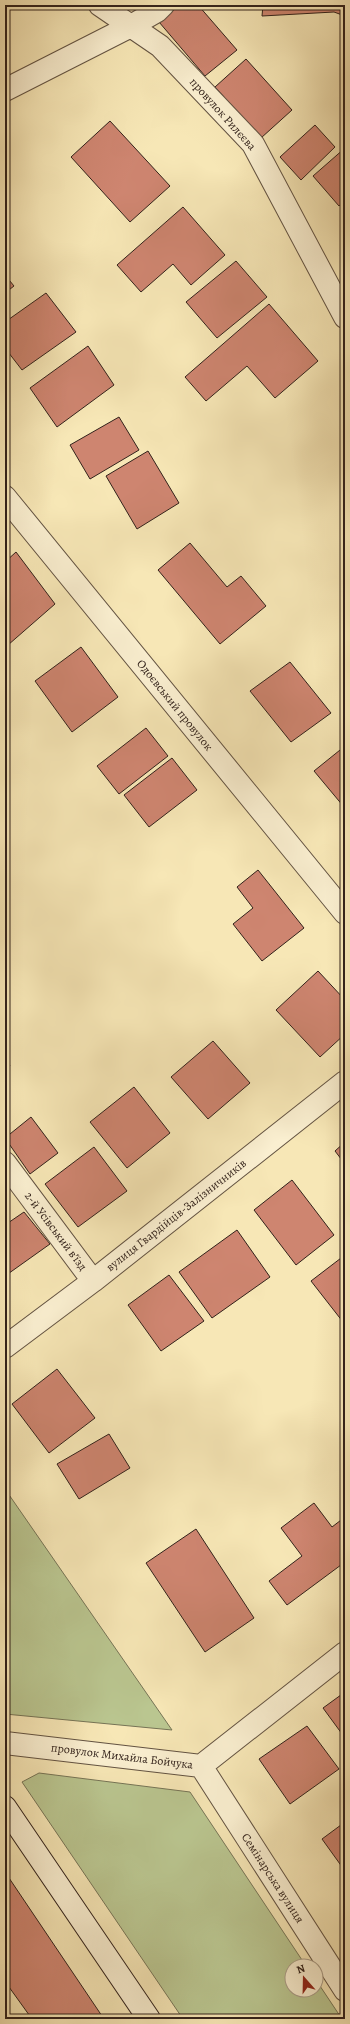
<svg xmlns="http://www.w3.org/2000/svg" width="350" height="2024" viewBox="0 0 350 2024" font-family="Alegreya,serif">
  <rect width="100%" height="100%" fill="#f7e7b6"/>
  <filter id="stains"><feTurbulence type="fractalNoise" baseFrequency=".005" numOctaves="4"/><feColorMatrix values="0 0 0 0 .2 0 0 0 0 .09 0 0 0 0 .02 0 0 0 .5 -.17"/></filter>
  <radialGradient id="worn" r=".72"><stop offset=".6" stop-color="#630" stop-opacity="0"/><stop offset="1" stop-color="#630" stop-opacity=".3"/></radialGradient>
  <!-- green -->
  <path fill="#bac690" stroke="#767456" d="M5,1489L172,1730L5,1714Z
    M39,1773L190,1792L306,1966H292V1990H316V1980L342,2019H183L22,1782Z"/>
  <!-- building -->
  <path fill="#ce8570" stroke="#32221b" d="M179,5H198L237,50L205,76L159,22Z
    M263,5H345V16L334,12L262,16Z
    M246,59L292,110L261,138L215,87Z
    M110,121L170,186L130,222L71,157Z
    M315,125L335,147L301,180L280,157Z
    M345,148V201L339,206L313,176Z
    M183,207L225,255L191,285L173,264L141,292L117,265Z
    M236,261L267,297L217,338L186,302Z
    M5,275L14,286L5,293Z
    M46,293L76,332L22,370L5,348V322Z
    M269,304L318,361L275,398L247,366L206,401L185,377Z
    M88,346L114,385L57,427L30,388Z
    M119,417L139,450L90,479L70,445Z
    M148,451L179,503L137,529L106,476Z
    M190,543L227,587L241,576L266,606L220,644L158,570Z
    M16,552L55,604L8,645L5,641V562Z
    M81,647L118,697L72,732L35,681Z
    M290,662L331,713L291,742L250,691Z
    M146,728L168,756L119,794L97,766Z
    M345,746V806L344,807L314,771Z
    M172,758L197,790L149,827L124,795Z
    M258,870L304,928L262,961L233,924L253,908L237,887Z
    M318,971L345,1000V1034L320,1057L276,1010Z
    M213,1041L250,1083L208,1119L171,1077Z
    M5,1058L10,1066L5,1070Z
    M134,1087L170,1133L127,1168L90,1122Z
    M31,1117L58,1153L30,1174L5,1138Z
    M345,1142V1164L335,1151Z
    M94,1147L127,1191L78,1227L45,1184Z
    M292,1180L334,1235L296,1265L254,1210Z
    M24,1212L50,1244L5,1276V1225Z
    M237,1230L270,1277L212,1318L179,1272Z
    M345,1255V1320L343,1322L311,1281Z
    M169,1275L204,1321L161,1351L128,1305Z
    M57,1369L95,1418L49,1453L12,1404Z
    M109,1434L130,1468L79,1499L57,1464Z
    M314,1503L332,1527L345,1517V1562L287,1605L269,1581L302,1556L281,1528Z
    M196,1529L254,1618L205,1652L146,1563Z
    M345,1692V1738L323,1708Z
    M307,1726L339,1769L290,1804L259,1759Z
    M345,1822V1871L322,1839Z
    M5,1872L104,2019H32L9,1987L5,1990Z"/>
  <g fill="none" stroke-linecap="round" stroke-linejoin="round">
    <defs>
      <path id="street" d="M100,5L160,46L253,144L345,317
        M5,90L131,26L157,11L163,5
        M5,497L345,913
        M5,1163L93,1281
        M5,1347L93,1281L345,1082
        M5,1743L201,1766L345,1653
        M201,1766L345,1990"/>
      <path id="secondary" d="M5,1807L149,2019"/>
    </defs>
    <!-- street casing -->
    <use href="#street" stroke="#635342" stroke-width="24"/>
    <!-- secondary casing -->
    <use href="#secondary" stroke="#32221b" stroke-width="24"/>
    <!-- street -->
    <use href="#street" stroke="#faefd0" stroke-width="22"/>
    <!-- secondary -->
    <use href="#secondary" stroke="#faefd0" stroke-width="22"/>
  </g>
  <g text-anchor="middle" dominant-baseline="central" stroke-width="4" stroke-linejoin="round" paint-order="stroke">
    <!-- street labels -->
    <g font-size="12" fill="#32221b" stroke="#faefd0">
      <text transform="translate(223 114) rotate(48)">провулок Рилєєва</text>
      <text transform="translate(175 705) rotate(51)">Одоєвський провулок</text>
      <text transform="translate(176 1215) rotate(-38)">вулиця Гвардійців-Залізничників</text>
      <text transform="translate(56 1231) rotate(53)">2-й Усівський в’їзд</text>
      <text transform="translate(122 1756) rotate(7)">провулок Михайла Бойчука</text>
      <text transform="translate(273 1878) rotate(57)">Семінарська вулиця</text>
    </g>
  </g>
  <!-- margin -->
  <rect width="350" height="2024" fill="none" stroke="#f7e7b6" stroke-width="20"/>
  <rect x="6" y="6" width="338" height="2012" fill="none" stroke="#32221b" stroke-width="2"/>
  <rect x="10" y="10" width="330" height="2004" fill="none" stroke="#32221b"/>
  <!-- north arrow -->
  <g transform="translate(304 1978) rotate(340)"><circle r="19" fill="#faefd0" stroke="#aa9d88"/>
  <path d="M0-3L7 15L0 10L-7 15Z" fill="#8f2418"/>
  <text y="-6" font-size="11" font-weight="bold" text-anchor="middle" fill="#32221b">N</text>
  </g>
  <rect width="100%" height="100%" filter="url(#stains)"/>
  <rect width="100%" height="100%" fill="url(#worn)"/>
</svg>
